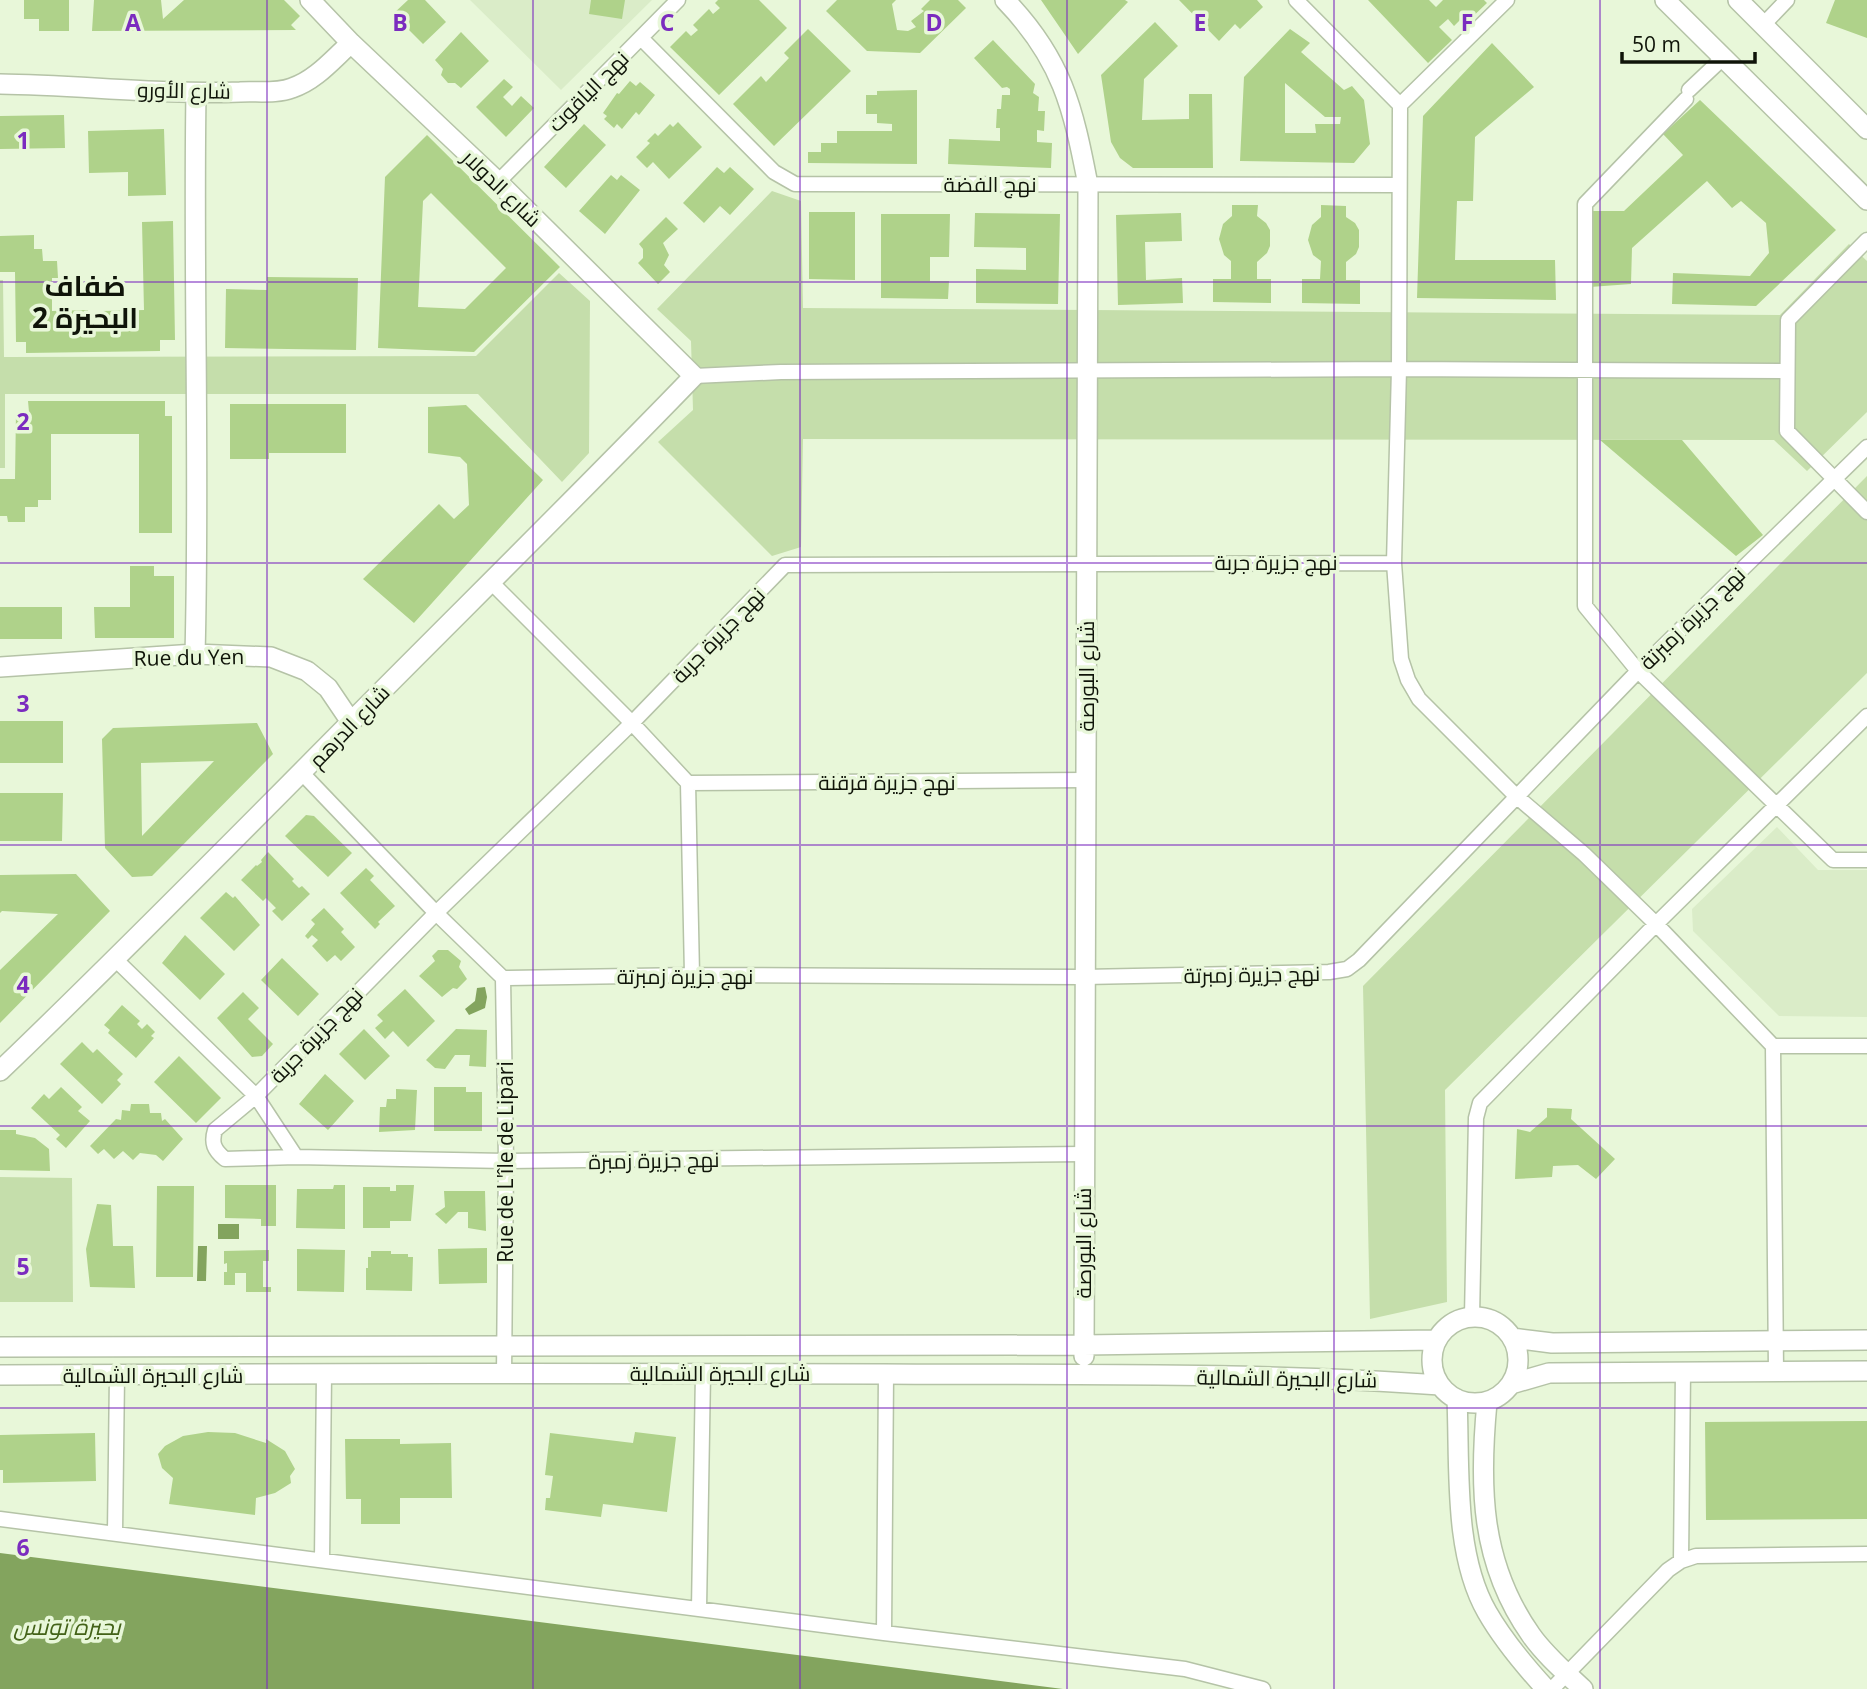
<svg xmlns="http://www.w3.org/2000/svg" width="1867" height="1689" viewBox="0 0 1867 1689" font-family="'Open Sans',Cairo,sans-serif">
  <rect width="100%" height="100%" fill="#e8f7d9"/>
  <!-- built -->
  <path fill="#daecc8" d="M470,0H652L561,90Z
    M1777,827L1818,870H1867V1017L1779,1016L1693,931L1692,909Z"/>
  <!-- green -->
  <path fill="#c5deab" d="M772,191L801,201L803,308L1780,315L1849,244L1867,261V412L1807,471L1774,440L803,439L801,547L772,556L658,442L693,410L691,341L657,309Z
    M559,273L590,301L589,453L562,482L478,394H5V468H0V280H3L4,357L476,356Z
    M1867,476V673L1445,1090L1447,1302L1370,1319L1363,986Z
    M0,1177L72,1178L73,1302H0Z"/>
  <!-- water -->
  <path fill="#83a45e" d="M485,987L487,997L485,1008L469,1015L465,1009L475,1001L477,988Z
    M218,1224H239V1239H218Z
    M198,1246H207L206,1281H197Z
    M0,1553L1063,1689H0Z"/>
  <!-- building -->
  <path fill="#afd28a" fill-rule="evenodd" d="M24,0H69V31H39V19H24Z
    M94,0H161L163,19L184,0H284L300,16L291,25L296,30L92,31Z
    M408,0H425L446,22L423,44L393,14Z
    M591,0H625L622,19L589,14Z
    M718,0H759L787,28L719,95L670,47L686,31L691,36L698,30L693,25L709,9L713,14L720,8L715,3Z
    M837,0H896L892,4L897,30L908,31L916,27L911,21L924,11L921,9L930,0H958L966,8L920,53L867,51L826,11Z
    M1041,0H1125L1128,2L1078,54Z
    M1179,0H1257L1263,7L1240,29L1235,24L1219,41Z
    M1368,0H1429L1436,7L1443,0H1484L1487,3L1466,23L1461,19L1454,26L1448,19L1439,27L1452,40L1428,63Z
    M1835,0H1867V38L1826,23Z
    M1155,22L1178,46L1144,79L1142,120L1189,119V94H1212L1213,168H1133L1120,158L1111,142L1101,75Z
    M808,29L851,71L774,146L733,104L761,76L766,82L789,58L784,53Z
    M1290,29L1310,43L1301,52L1344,90L1352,86L1364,100L1370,144L1354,163L1240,161L1244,77ZM1285,83L1325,117H1341L1340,124H1315L1316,133H1285Z
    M461,32L489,61L461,88L455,83H448L441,75L443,69L435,60Z
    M993,40L1035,84L1033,93L1039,97L1038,111H1045L1044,131L1037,130V142L1052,143L1051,168L948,164L949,139L1000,141V128H996L997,109H1001L1002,95H1010V89L1007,87L1002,88L974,58Z
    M1492,43L1534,87L1475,137L1473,201H1457L1455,260H1555L1556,300L1417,298L1423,116Z
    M504,79L513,87L503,97L512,106L521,96L534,108L506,137L476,107Z
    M630,81L636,86L640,82L655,95L639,115L636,112L622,129L617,124L614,128L604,119L607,116L603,113L617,93L619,94Z
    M917,90V164L808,163V152H821V143H837V131H892V124L877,123V114H866V95H877V91Z
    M1700,100L1836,230L1756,306L1672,304L1673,273L1750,276L1769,253L1766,223L1741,201L1732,208L1707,181L1632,248L1631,284L1590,287L1591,211H1624L1683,155L1663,134Z
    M64,115L65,148L0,149V116Z
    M678,122L702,147L669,179L653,162L647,168L636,157L650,143L647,141L655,133L658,136L670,124L673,127Z
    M584,124L606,145L566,188L544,167Z
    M164,129L166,195L128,196V172L89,173L88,131Z
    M427,135L560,267L474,352L378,348L385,177ZM431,193L506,268L465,309L418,307L423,201Z
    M717,167L724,173L730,167L754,189L730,215L720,206L704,223L683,203Z
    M611,175L617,180L621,175L640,190L605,234L579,211Z
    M1232,205H1258L1257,216L1266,223L1270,230V246L1267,253L1257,262V279H1271V303L1213,302V279H1231V261L1224,255L1219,239L1223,224L1232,216Z
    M1321,205L1346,206V217L1355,223L1359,230V247L1356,254L1346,262V280H1360V304L1302,303V279H1320L1321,261L1313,255L1308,240L1312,225L1321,217Z
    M809,212H855V280L809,279Z
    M975,213L1060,214L1058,304L976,303V269L1026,270V248L974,247Z
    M1181,213L1182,241L1145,242L1146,280L1182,278L1183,303L1118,305L1116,215Z
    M881,214H950L949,257H930V281H949L948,299L881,298Z
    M666,217L678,229L663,243L669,255L664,265L670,272L658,284L638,263L643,258V249L639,244Z
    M173,221L175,340H160V351L26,353V342H16L15,272H0V236L34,235V249H42L43,261H57L58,278H52V311L88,310L89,322H103L102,311L144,310L142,222Z
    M267,277L358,278L356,350L225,348L226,289L267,290Z
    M28,401H165V416H172V533H139V434H51V500H38V507H25V522H8L7,516H0V479H15L16,412H29Z
    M230,404H346V453H269V459H230Z
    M466,405L543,480L414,623L363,579L439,504L454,519L469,505L467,464L460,457L428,453V407Z
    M1600,440H1682L1763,535L1736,556Z
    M130,566H154V576H174V638H95L94,607H130Z
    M0,607H62V639H0Z
    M0,721H63V763H0Z
    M257,723L273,754L152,876L132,877L105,848L102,739L113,728ZM214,761L142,836L141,763Z
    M0,793H63L62,841H0Z
    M306,815L314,816L352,853L328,877L285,836Z
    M268,852L294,879L292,881L299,888L302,886L310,894L282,921L272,911L276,908L266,898L263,901L241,880L256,865L257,866L262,862L261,860Z
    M366,868L374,876L370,880L395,906L378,922L380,924L375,929L340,893Z
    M76,874L110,911L0,1023V970L58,914L2,911L0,913V875Z
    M226,892L233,898L235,896L260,925L234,951L200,918Z
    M324,908L344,929L341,932L355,947L341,961L335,955L327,962L312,946L318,940L312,935L308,939L305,936L315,924L311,920Z
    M185,935L225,974L200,1000L162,963Z
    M438,950H448L461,961L459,967L467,979L457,989L453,988L442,997L419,976L435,961L432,956Z
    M282,958L319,994L298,1016L261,980Z
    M405,989L435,1021L408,1047L393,1031L385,1039L375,1028L383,1021L377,1015Z
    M243,992L259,1008L248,1019L273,1044L262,1056L252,1057L217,1018Z
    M122,1005L140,1021L137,1024L142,1029L147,1024L155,1032L151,1036L154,1038L136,1058L108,1033L110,1030L104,1025Z
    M364,1029L390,1056L365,1080L339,1054Z
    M456,1029L487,1030L486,1067L469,1066L470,1055H455L445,1069L435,1068L426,1060Z
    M82,1042L93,1053L97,1049L123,1074L117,1080L121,1084L102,1104L60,1064Z
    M179,1056L221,1098L196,1123L154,1082Z
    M325,1074L354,1101L328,1130L299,1104Z
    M61,1087L82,1107L78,1111L90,1121L66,1148L56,1139L60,1135L31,1108L44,1094L49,1099Z
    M434,1087H466V1092H482V1131H434Z
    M396,1089L417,1090L415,1130L379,1132L380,1107H386L387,1099H396Z
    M131,1104H149L150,1113H161L162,1121L165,1119L183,1139L163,1161L156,1155L140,1153L133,1160L123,1151L114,1159L104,1149L98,1154L90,1146L116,1119L121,1120L122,1110L130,1111Z
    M1547,1108L1572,1109L1571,1119L1615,1159L1596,1179L1578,1165L1553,1166L1552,1177L1515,1179L1517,1129L1530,1132L1547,1117Z
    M0,1130H16V1134L35,1138L49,1149L50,1171L0,1170Z
    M225,1185H276V1226H261V1219L225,1218Z
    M334,1185H345V1229L296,1228L297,1189H333Z
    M396,1185H414L411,1221H390V1228H363V1187H390V1191H396Z
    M157,1186H194L193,1277H156Z
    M444,1191H485L486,1231L468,1228V1212H458L446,1224L435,1214L445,1207Z
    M97,1204L111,1205L113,1246H133L135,1288L90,1287L86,1249Z
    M487,1248V1283L439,1284L438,1249Z
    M297,1249L345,1250L344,1292L297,1291Z
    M269,1250V1261H263V1287H271V1292H246V1273H235V1285H224V1272H227V1263L224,1264V1251Z
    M371,1251H391V1254H408V1257H413L412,1291L366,1290V1268H368V1257H371Z
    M1867,1421V1519L1706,1520L1705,1422Z
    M208,1432L235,1433L266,1443V1439L285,1451L295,1469L290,1476L291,1483L275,1493L256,1498L255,1515L169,1504L173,1478L162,1468L158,1454L165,1446L183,1436Z
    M635,1432L676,1437L667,1512L603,1504L601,1517L545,1510L546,1498H550L553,1476L545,1475L550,1433L633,1443Z
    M95,1433L96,1481L3,1483V1470H0V1435Z
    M345,1439H400V1444L451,1443L452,1498H400V1524H361V1499H346Z"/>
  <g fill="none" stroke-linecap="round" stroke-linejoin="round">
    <defs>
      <path id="street" d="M1296,0L1400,105
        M1507,0L1400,105L1399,369L1394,563L1401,659L1408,680L1419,699L1516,796L1584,854L1656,924L1773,1046H1867
        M1763,25L1787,0
        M641,38L774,172L795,184L1399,185
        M1689,90L1724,57
        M1686,99L1585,204V606L1638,671L1833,860H1867
        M498,182L678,0
        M1867,240L1788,320L1787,431L1867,512
        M694,376L781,372L1399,369L1787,371
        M492,583L632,723L688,783L692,975
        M302,773L436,913L503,978
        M688,783L1086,780
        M116,960L256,1096L296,1157
        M503,978L692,975L1084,977L1329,972L1347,969L1359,960L1638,671L1867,447
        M503,978L506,1161L504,1375
        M1773,1046L1776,1371
        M1083,1154L506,1161L296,1157L225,1159C214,1150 211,1143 215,1130L256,1096L436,913L632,723L785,565L1394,563
        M1472,1317L1476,1118L1480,1103L1656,924L1867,716
        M0,1519L884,1633L1185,1669L1263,1689
        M115,1533L117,1375
        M322,1560L324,1374
        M1681,1561L1683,1371
        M699,1609L703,1373
        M884,1633L886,1374
        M1552,1689L1668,1570L1681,1561L1696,1556L1867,1554"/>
      <path id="secondary" d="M1005,0C1062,59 1073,107 1088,185L1084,1356
        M1665,0L1867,200
        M1738,0L1867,129
        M0,84C80,85 160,95 240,92C256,91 277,94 292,88C316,80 333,59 351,43
        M195,654C200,467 193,280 196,94
        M0,667L195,654L271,657L307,671L328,688L351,722
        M0,1071C119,957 235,839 352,721C466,606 581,493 694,376L498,182L351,43L310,0
        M1432 1360a43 43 0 1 1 86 0a43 43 0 1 1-86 0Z
        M1512,1338L1552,1343L1867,1340
        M0,1347L1084,1345L1437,1340
        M0,1375C294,1374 589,1372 883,1374C1068,1375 1255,1372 1440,1385
        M1511,1384L1549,1373L1867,1371
        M1457,1399C1460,1465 1453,1553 1487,1612C1503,1640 1524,1665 1546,1689
        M1487,1402C1479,1486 1480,1563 1531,1635C1545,1655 1565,1672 1583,1689"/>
    </defs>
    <!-- street casing -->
    <use href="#street" stroke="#b5c3a7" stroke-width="17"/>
    <!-- secondary casing -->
    <use href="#secondary" stroke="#b5c3a7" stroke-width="22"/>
    <!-- street -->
    <use href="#street" stroke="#fff" stroke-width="14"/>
    <!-- secondary -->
    <use href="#secondary" stroke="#fff" stroke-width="19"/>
  </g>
  <!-- grid -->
  <path fill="none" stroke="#7b2cbf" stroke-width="2" stroke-opacity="0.55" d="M267,0V1689M533,0V1689M800,0V1689M1067,0V1689M1334,0V1689M1600,0V1689M0,282H1867M0,563H1867M0,845H1867M0,1126H1867M0,1408H1867"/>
  <g text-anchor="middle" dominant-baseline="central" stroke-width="7" stroke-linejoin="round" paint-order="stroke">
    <!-- street labels -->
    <g font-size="21" fill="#0f1409" stroke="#e8f7d9">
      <text transform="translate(184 90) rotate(1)">شارع الأورو</text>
      <text transform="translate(588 91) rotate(-45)">نهج الياقوت</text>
      <text x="990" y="184">نهج الفضة</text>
      <text transform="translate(502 188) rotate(44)">شارع الدولار</text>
      <text x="1276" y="562">نهج جزيرة جربة</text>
      <text transform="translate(1692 618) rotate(-44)">نهج جزيرة زمبرتة</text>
      <text transform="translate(718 635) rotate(-46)">نهج جزيرة جربة</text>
      <text transform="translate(189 657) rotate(-1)">Rue du Yen</text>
      <text transform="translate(1086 676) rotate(-90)">شارع البورصة</text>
      <text transform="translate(349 726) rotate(-46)">شارع الدرهم</text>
      <text x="887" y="782">نهج جزيرة قرقنة</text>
      <text transform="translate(1252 974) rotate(-1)">نهج جزيرة زمبرتة</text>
      <text x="685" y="976">نهج جزيرة زمبرتة</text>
      <text transform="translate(316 1035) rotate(-46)">نهج جزيرة جربة</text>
      <text transform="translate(654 1160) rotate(-1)">نهج جزيرة زمبرة</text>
      <text transform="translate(505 1162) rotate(-90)">Rue de L'île de Lipari</text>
      <text transform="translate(1083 1243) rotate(-90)">شارع البورصة</text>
      <text x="720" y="1373">شارع البحيرة الشمالية</text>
      <text x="153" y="1375">شارع البحيرة الشمالية</text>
      <text transform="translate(1287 1378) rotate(1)">شارع البحيرة الشمالية</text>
    </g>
    <!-- water labels -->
    <g font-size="23" font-style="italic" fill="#436218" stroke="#e8f7d9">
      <text x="67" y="1626">بحيرة تونس</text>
    </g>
    <!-- district labels -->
    <g font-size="28" font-weight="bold" fill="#0f1409" stroke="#e8f7d9">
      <text x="85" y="285">ضفاف<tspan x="85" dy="32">البحيرة 2</tspan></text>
    </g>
  </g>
  <g font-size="23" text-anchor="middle" font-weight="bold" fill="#7b2cbf" stroke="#e8f7d9" stroke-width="7" stroke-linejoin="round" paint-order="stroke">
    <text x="133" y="31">A</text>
    <text x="400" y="31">B</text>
    <text x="667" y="31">C</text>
    <text x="934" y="31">D</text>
    <text x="1200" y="31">E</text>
    <text x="1467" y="31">F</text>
    <text x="23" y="149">1</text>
    <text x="23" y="430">2</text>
    <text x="23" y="712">3</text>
    <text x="23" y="993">4</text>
    <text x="23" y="1275">5</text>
    <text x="23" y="1556">6</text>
  </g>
  <!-- scale -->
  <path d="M1622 52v10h133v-10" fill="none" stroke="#0f1409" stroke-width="3.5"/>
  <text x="1632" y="52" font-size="21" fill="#0f1409" stroke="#e8f7d9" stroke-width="5" paint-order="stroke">50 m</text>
</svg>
